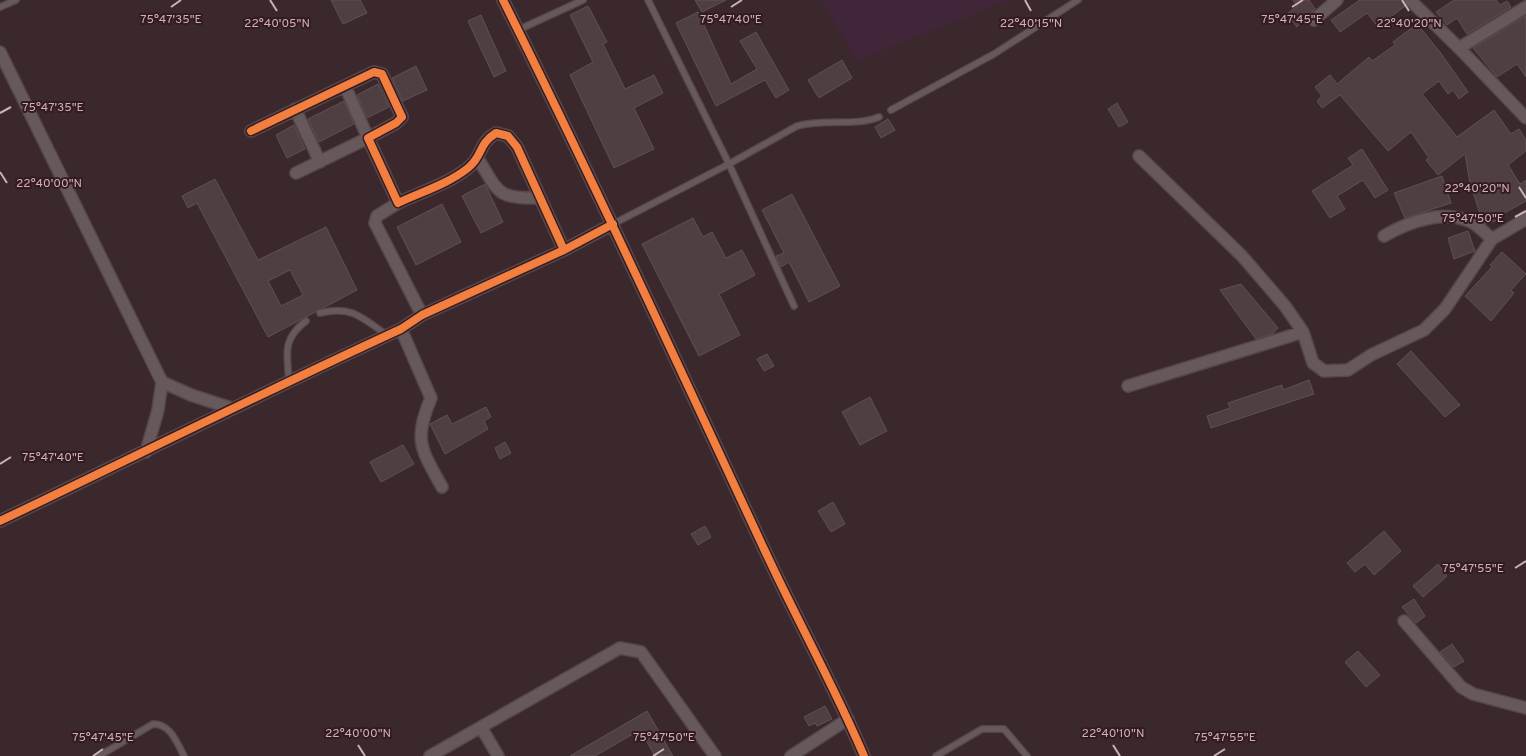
<svg xmlns="http://www.w3.org/2000/svg" width="1526" height="756" viewBox="0 0 1526 756" font-family="Overpass,sans-serif">
  <rect width="100%" height="100%" fill="#3a282c"/>
  <!-- green -->
  <path fill="#412538" d="M821,0H1009L857,61Z"/>
  <!-- building -->
  <path fill="#4f3f42" stroke="#615053" fill-rule="evenodd" d="M331,0H360L367,13L343,24Z
    M695,0H726L702,12Z
    M1293,0H1309L1315,9L1297,27L1287,14L1297,6Z
    M1360,0H1403L1405,6L1376,28V24L1367,13L1340,32L1331,20Z
    M1454,0H1496L1500,5L1507,1L1511,7L1467,34L1457,18L1447,25L1436,12Z
    M588,6L607,42L603,44L625,89L654,75L663,93L634,108L654,149L614,168L570,75L593,62L570,15Z
    M698,12L731,84L757,69L740,41L756,32L789,90L776,98L765,80L716,106L676,23Z
    M481,15L506,71L494,77L468,21Z
    M1526,16V77L1517,64L1497,77L1473,48Z
    M1417,24L1440,52L1468,92L1459,99L1453,90L1448,94L1439,81L1422,94L1457,137L1494,110L1511,134L1519,129L1526,140V151L1508,165L1520,184L1526,180V201L1499,216L1501,219L1486,224L1482,220L1470,183L1465,154L1438,175L1426,160L1429,158L1411,132L1388,151L1340,95L1322,108L1317,101L1322,96L1315,87L1330,75L1337,84L1369,57L1372,61L1395,45L1393,42Z
    M842,60L852,78L819,98L808,80Z
    M416,66L427,90L403,101L392,78Z
    M378,84L389,107L367,118L357,95Z
    M344,101L354,124L319,142L308,119Z
    M1117,103L1128,122L1119,127L1108,109Z
    M888,119L895,130L881,138L875,127Z
    M294,125L305,149L287,158L276,135Z
    M1362,149L1388,190L1375,198L1363,180L1337,196L1345,209L1330,218L1312,191L1353,165L1348,158Z
    M1442,176L1451,203L1405,218L1394,193Z
    M215,179L258,260L326,227L357,290L268,337L197,203L188,208L182,196ZM290,270L303,295L281,306L268,281Z
    M485,184L503,222L481,233L462,196Z
    M792,194L840,286L809,302L789,262L781,267L776,256L784,253L762,210Z
    M442,204L461,242L416,265L397,227Z
    M693,218L703,237L712,232L726,258L742,250L755,275L719,294L740,335L699,356L642,244Z
    M1468,231L1475,251L1454,259L1448,238Z
    M1502,252L1526,274L1511,290L1514,293L1491,321L1465,296L1492,267L1490,265Z
    M1241,284L1278,328L1272,334L1256,339L1220,290Z
    M1411,351L1460,405L1445,417L1397,364Z
    M767,354L774,366L764,371L757,359Z
    M1309,380L1314,394L1211,428L1207,416L1230,408L1228,403L1282,385L1283,390Z
    M870,397L887,431L860,445L842,412Z
    M486,407L491,417L484,421L488,429L445,454L430,424L447,415L452,424Z
    M505,442L511,453L500,459L495,448Z
    M403,445L414,464L381,482L370,462Z
    M833,502L845,524L831,532L818,511Z
    M705,526L711,537L698,545L691,534Z
    M1384,531L1401,551L1374,575L1365,564L1355,572L1347,563Z
    M1438,564L1447,576L1423,597L1413,586Z
    M1414,599L1425,616L1416,623L1402,607Z
    M1452,644L1464,661L1454,667L1440,652Z
    M1358,651L1380,675L1366,687L1345,662Z
    M825,706L832,719L817,726L815,723L809,726L804,717Z
    M647,711L673,756H655L640,730L595,756H570Z"/>
  <g fill="none" stroke-linecap="round" stroke-linejoin="round">
    <defs>
      <path id="service" d="M648,0L729,164L797,126C824,118 854,127 879,117
        M0,7L16,0
        M518,30L583,0
        M891,110L994,54L1078,0
        M613,224L729,164L794,306
        M320,313C352,305 362,318 387,335
        M289,381C287,354 282,339 306,321
        M99,756L153,724C171,724 177,743 184,756
        M936,756L982,729H1004L1027,756"/>
      <path id="minor" d="M503,0C594,182 679,367 765,551C797,620 834,686 864,756
        M1410,0L1459,48L1526,118
        M1314,20L1337,0
        M1459,48L1526,7
        M0,52L162,382L191,395L231,408
        M295,109L320,162
        M251,131L374,72L382,74L402,117L396,123L368,138L398,203C421,192 448,184 468,168C484,155 477,145 496,133L508,136L517,147L564,250
        M1139,156L1242,256L1285,306L1303,332L1313,363L1324,371L1348,370L1371,355L1424,330L1445,309L1492,239
        M478,159C499,192 496,199 539,198
        M296,173L368,138L345,86
        M398,203L377,216L375,223L422,315
        M1384,236C1408,222 1443,209 1471,222C1478,225 1486,234 1492,239L1526,219
        M401,329L431,398C413,440 421,449 442,487
        M1128,386L1303,332
        M146,452L158,410L162,382
        M0,521C134,457 266,391 401,329L422,315L564,250L613,224
        M1404,621L1461,687L1473,694L1526,708
        M481,727L498,756
        M430,756L620,648L641,652L715,756
        M791,756L848,719"/>
    </defs>
    <!-- service casing -->
    <use href="#service" stroke="#544649" stroke-width="8"/>
    <!-- minor casing -->
    <use href="#minor" stroke="#544649" stroke-width="14"/>
    <!-- service -->
    <use href="#service" stroke="#67595b" stroke-width="5.5"/>
    <!-- minor -->
    <use href="#minor" stroke="#67595b" stroke-width="11"/>
    <defs>
      <path id="cycleway" d="M503,0C594,182 679,367 765,551C797,620 834,686 864,756
        M251,131L374,72L382,74L402,117L396,123L368,138L398,203C421,192 448,184 468,168C484,155 477,145 496,133L508,136L517,147L564,250
        M0,521C134,457 266,391 401,329L422,315L564,250L613,224"/>
    </defs>
    <!-- cycleway casing -->
    <use href="#cycleway" stroke="#351b20" stroke-width="11"/>
    <!-- cycleway -->
    <use href="#cycleway" stroke="#f27e40" stroke-width="8"/>
  </g>
  <!-- ticks -->
  <path fill="none" stroke="#cbb2b6" stroke-width="2" d="M270,0L277,11M1025,0L1031,11M1402,0L1409,11M171,7L181,0M731,7L742,0M1292,7L1303,0M0,113L11,107M0,172L7,183M1519,187L1526,198M1515,217L1526,211M0,464L11,457M1515,568L1526,561M358,745L365,756M1113,745L1120,756M93,756L103,749M653,756L664,749M1214,756L1225,749"/>
  <g font-size="12" text-anchor="middle" fill="#cbb2b6" stroke="#351b20" stroke-width="4" stroke-linejoin="round" paint-order="stroke">
    <text x="171" y="23">75°47'35"E</text>
    <text x="731" y="23">75°47'40"E</text>
    <text x="1292" y="23">75°47'45"E</text>
    <text x="277" y="27">22°40'05"N</text>
    <text x="1031" y="27">22°40'15"N</text>
    <text x="1409" y="27">22°40'20"N</text>
    <text x="53" y="111">75°47'35"E</text>
    <text x="49" y="187">22°40'00"N</text>
    <text x="1477" y="192">22°40'20"N</text>
    <text x="1473" y="222">75°47'50"E</text>
    <text x="53" y="461">75°47'40"E</text>
    <text x="1473" y="572">75°47'55"E</text>
    <text x="358" y="737">22°40'00"N</text>
    <text x="1113" y="737">22°40'10"N</text>
    <text x="103" y="741">75°47'45"E</text>
    <text x="664" y="741">75°47'50"E</text>
    <text x="1225" y="741">75°47'55"E</text>
  </g>
</svg>
